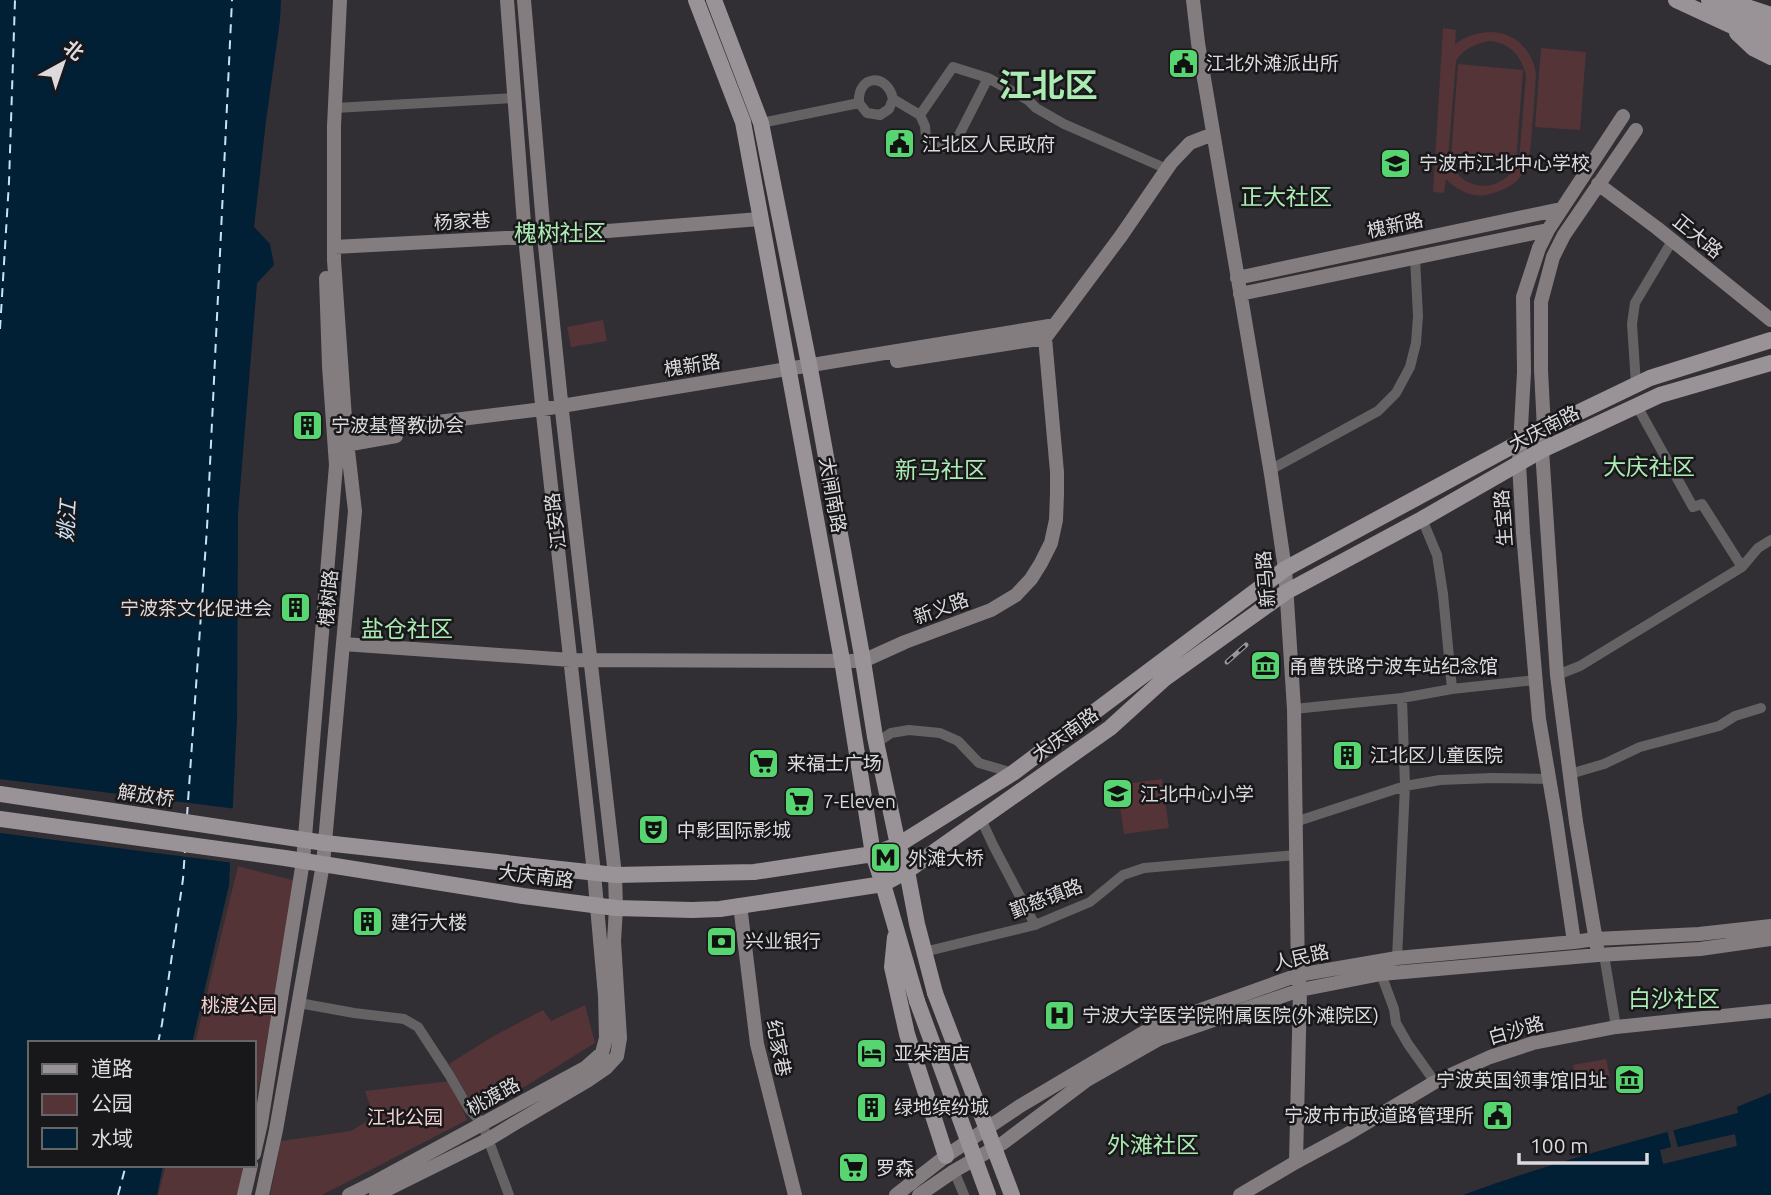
<svg xmlns="http://www.w3.org/2000/svg" width="1771" height="1195" viewBox="0 0 1771 1195" font-family="Ubuntu,'Noto Sans SC',sans-serif">
  <rect width="100%" height="100%" fill="#312e34"/>
  <!-- green -->
  <path fill="#543437" fill-rule="evenodd" d="M1443,28L1456,30L1455,44C1487,21 1528,31 1536,73C1535,91 1534,109 1532,128C1530,162 1529,184 1490,194C1473,199 1458,191 1446,179L1444,193L1433,192ZM1488,41C1509,42 1522,56 1526,76L1519,161C1503,195 1461,194 1448,158L1456,61C1464,48 1474,45 1488,41Z
    M1541,48L1586,52L1580,130L1535,127Z
    M1458,64L1523,70L1516,162L1451,157Z
    M603,320L607,341L571,347L567,327Z
    M1162,779L1169,828L1124,834L1117,785Z
    M238,866L296,881L254,1112V1043H195Z
    M585,1005L595,1043L479,1115L449,1064L492,1037L543,1010L551,1021Z
    M1606,1059L1610,1077L1577,1084L1573,1065Z
    M451,1081L467,1120L322,1195H270L281,1141L351,1131L374,1117L365,1091Z
    M166,1165H244L238,1195H158Z"/>
  <!-- water -->
  <path fill="#011f35" d="M0,0H281L280,20L266,121L254,227L270,244L274,265L257,283L238,513L237,718L229,885L192,1043H30V1165H163L157,1195H0Z
    M1771,1093V1195H1463C1553,1162 1645,1138 1738,1113L1737,1107Z"/>
  <!-- pier -->
  <path fill="#312e34" d="M0,779L237,809L234,863L0,833Z
    M1673,1129L1678,1147L1735,1134L1737,1146L1663,1164L1660,1150L1671,1147L1667,1130Z"/>
  <g fill="none" stroke-linecap="round" stroke-linejoin="round">
    <!-- ferry -->
    <path stroke="#c9e2f7" stroke-width="2" stroke-dasharray="9 7" stroke-linecap="butt" d="M0,329L9,182L15,0
      M187,816L207,528L232,0
      M158,1043L162,1024L183,879L185,850
      M118,1195L126,1165"/>
    <!-- street -->
    <path stroke="#656263" stroke-width="10" d="M859,103L867,113L880,115L889,109L893,99
      M335,108L515,98
      M920,115L925,126L926,138L935,147L948,148L959,135L988,78
      M761,123L859,103C857,75 887,72 893,99L920,115L953,67L988,78L1028,100L1036,108L1064,124L1167,169
      M1636,384L1632,324L1635,303L1672,241
      M1637,406L1693,507L1702,504L1742,567
      M1270,470L1378,411L1396,393L1410,367L1416,343L1418,316L1415,258
      M1557,675L1580,666L1742,567L1758,548L1771,540
      M1452,689L1536,680
      M1294,709L1402,698L1452,689L1443,594L1437,555L1422,519
      M876,743L891,733L909,730L940,733L958,741L979,763L1013,773
      M1570,774L1604,764L1640,747L1719,726L1735,716L1761,708
      M981,819L993,845L1035,925
      M1295,822L1405,786L1440,780L1492,778L1549,779
      M928,951L1035,925L1090,902L1123,875L1144,868L1296,855
      M1604,955L1616,1027
      M1397,958L1405,786L1402,698
      M1381,974L1394,1009L1396,1023L1408,1044L1435,1082
      M299,1003L354,1013L404,1019L418,1027L450,1076L469,1109L482,1123L509,1195
      M954,1171L964,1195"/>
    <!-- secondary -->
    <path stroke="#837d80" stroke-width="14" d="M1193,0L1198,43L1271,474L1285,569L1294,709L1298,975L1300,990L1296,1162
      M1598,184L1657,228L1771,320
      M334,247L544,236L760,219
      M1237,278L1561,209
      M1240,294L1548,230
      M897,361L1045,338
      M340,434L543,409L1055,325
      M340,446L396,436
      M343,644L571,660L863,661L905,642L991,610L1016,595L1031,579L1041,563L1051,543L1056,520L1057,494V472L1045,338L1121,236L1171,163L1190,143L1213,134
      M740,905L757,1044L795,1195
      M1574,942L1556,819L1539,719L1523,533L1519,464L1524,372L1523,297L1539,248L1548,230L1623,116
      M1597,947L1576,822L1557,675L1542,450L1544,429L1541,370V302L1553,257L1564,235L1636,130
      M254,1154L261,1123L303,861L336,465L329,366L326,278
      M244,1195L251,1165
      M262,1195L276,1130L323,864L355,511L346,433L334,260V126L340,0
      M349,1195L377,1181L585,1068L602,1053L606,1038L605,996L594,873L543,414L525,237L507,0
      M376,1195L489,1139L512,1125L587,1081L606,1068L617,1056L620,1038L614,941L616,908L615,875L562,411L544,236L524,0
      M896,1195L946,1156L1020,1106L1153,1027L1298,975L1397,958L1574,942L1595,939L1699,934L1771,926
      M919,1195L954,1171L1003,1143L1087,1080L1159,1039L1300,990L1381,974L1598,955L1700,949L1771,939
      M1240,1195L1296,1162L1346,1135L1435,1082L1490,1057L1533,1043L1616,1027L1771,1011"/>
    <!-- primary -->
    <path stroke="#999397" stroke-width="16" d="M696,0L743,122L842,660L873,854L883,884L917,1001
      M714,0L761,123L811,374L863,661L875,737L898,845L907,871L917,924L935,993
      M1676,0L1771,44
      M1709,0L1771,31
      M1729,8L1747,7L1771,15
      M1737,33L1753,48L1771,57
      M0,794L325,843L615,875L754,872L873,854L898,845L1013,773L1285,569L1544,429L1650,378L1771,340
      M0,819L285,858L523,896L616,908L692,910L720,909L883,884L907,871L1110,728L1164,679L1286,592L1422,519L1542,450L1660,395L1771,363
      M895,937L892,967L907,1034L946,1156"/>
    <defs>
      <path id="rail" d="M1227,662L1246,645"/>
    </defs>
    <!-- rail casing -->
    <use href="#rail" stroke="#98969b" stroke-width="5"/>
    <!-- rail -->
    <use href="#rail" stroke="#181719" stroke-width="2.5" stroke-dasharray="8" stroke-linecap="butt"/>
    <!-- primary-bridge -->
    <path stroke="#999397" stroke-width="16" d="M935,993L1012,1195
      M917,1001L988,1195"/>
  </g>
  <!-- icons -->
  <defs>
    <symbol id="civic-square" viewBox="-11 -11 22 22"><rect x="-9" y="-9" width="18" height="18" rx="4" fill="#57d570" stroke="#181719"/><path d="M-.6-6.5H3V-4.5H.6V-3L4-1V1h2V6H-6V1h2V-1L-.6-3ZM-1.2 2.5V6h2.4V2.5Z" fill="#111"/></symbol>
    <symbol id="school-square" viewBox="-11 -11 22 22"><rect x="-9" y="-9" width="18" height="18" rx="4" fill="#57d570" stroke="#181719"/><path d="M0-5L7-2L0 1L-7-2ZM-4 1L0 2.5L4 1V4Q0 6-4 4Z" fill="#111"/></symbol>
    <symbol id="building-square" viewBox="-11 -11 22 22"><rect x="-9" y="-9" width="18" height="18" rx="4" fill="#57d570" stroke="#181719"/><path d="M-4-6H4V6H1V3H-1V6H-4ZM-2.5-4.3h1.7v1.8h-1.7ZM.8-4.3h1.7v1.8H.8ZM-2.5-1h1.7V.8h-1.7ZM.8-1h1.7V.8H.8Z" fill="#111"/></symbol>
    <symbol id="museum-square" viewBox="-11 -11 22 22"><rect x="-9" y="-9" width="18" height="18" rx="4" fill="#57d570" stroke="#181719"/><path d="M0-6L6-3V-2H-6V-3ZM-5-1h2V3h-2ZM-1-1h2V3h-2ZM3-1h2V3H3ZM-6 4H6V6H-6Z" fill="#111"/></symbol>
    <symbol id="supermarket-square" viewBox="-11 -11 22 22"><rect x="-9" y="-9" width="18" height="18" rx="4" fill="#57d570" stroke="#181719"/><path d="M-6-5.5h2.5l.6 2H6L4.5 2H-2.5L-4.4-4H-6ZM-1.5 3.2a1.3 1.3 0 1 0 .1 0ZM3 3.2a1.3 1.3 0 1 0 .1 0Z" fill="#111"/></symbol>
    <symbol id="theatre-square" viewBox="-11 -11 22 22"><rect x="-9" y="-9" width="18" height="18" rx="4" fill="#57d570" stroke="#181719"/><path d="M-5-5.5Q0-4 5-5.5V0Q5 5 0 6Q-5 5-5 0ZM-3.3-2.5H-1v1.5H-3.3ZM1-2.5H3.3v1.5H1ZM-2.8 1Q0 5.5 2.8 1Z" fill="#111"/></symbol>
    <symbol id="metro-square" viewBox="-11 -11 22 22"><rect x="-9" y="-9" width="18" height="18" rx="4" fill="#57d570" stroke="#181719"/><path d="M-5.5 5V-5H-3L0 0L3-5H5.5V5H3V-.5L0 4L-3-.5V5Z" fill="#111"/></symbol>
    <symbol id="bank-square" viewBox="-11 -11 22 22"><rect x="-9" y="-9" width="18" height="18" rx="4" fill="#57d570" stroke="#181719"/><path d="M-6-4H6V4H-6ZM0-2.3a2.3 2.3 0 1 0 0 4.6a2.3 2.3 0 1 0 0-4.6Z" fill="#111"/></symbol>
    <symbol id="hospital-square" viewBox="-11 -11 22 22"><rect x="-9" y="-9" width="18" height="18" rx="4" fill="#57d570" stroke="#181719"/><path d="M-5-5h3v3.5h4V-5h3V5h-3V1.5h-4V5h-3Z" fill="#111"/></symbol>
    <symbol id="hotel-square" viewBox="-11 -11 22 22"><rect x="-9" y="-9" width="18" height="18" rx="4" fill="#57d570" stroke="#181719"/><path d="M-6-4.5h1.5V1H6V5H4.5V3h-9V5H-6ZM-4 0a1.8 1.8 0 1 1 3.6 0ZM.5 0V-2.5h3Q6-2.5 6 0Z" fill="#111"/></symbol>
  </defs>
  <g fill-rule="evenodd">
    <use href="#civic-square" x="1166" y="46" width="35" height="35"/>
    <use href="#civic-square" x="882" y="126" width="35" height="35"/>
    <use href="#school-square" x="1378" y="146" width="35" height="35"/>
    <use href="#building-square" x="290" y="408" width="35" height="35"/>
    <use href="#building-square" x="278" y="590" width="35" height="35"/>
    <use href="#museum-square" x="1248" y="648" width="35" height="35"/>
    <use href="#building-square" x="1330" y="738" width="35" height="35"/>
    <use href="#supermarket-square" x="746" y="746" width="35" height="35"/>
    <use href="#school-square" x="1100" y="776" width="35" height="35"/>
    <use href="#supermarket-square" x="782" y="784" width="35" height="35"/>
    <use href="#theatre-square" x="636" y="812" width="35" height="35"/>
    <use href="#metro-square" x="868" y="840" width="35" height="35"/>
    <use href="#building-square" x="350" y="904" width="35" height="35"/>
    <use href="#bank-square" x="704" y="924" width="35" height="35"/>
    <use href="#hospital-square" x="1042" y="998" width="35" height="35"/>
    <use href="#hotel-square" x="854" y="1036" width="35" height="35"/>
    <use href="#museum-square" x="1612" y="1062" width="35" height="35"/>
    <use href="#building-square" x="854" y="1090" width="35" height="35"/>
    <use href="#civic-square" x="1480" y="1098" width="35" height="35"/>
    <use href="#supermarket-square" x="836" y="1150" width="35" height="35"/>
  </g>
  <g text-anchor="middle" dominant-baseline="central" stroke-width="5" stroke-linejoin="round" paint-order="stroke">
    <!-- poi labels -->
    <g font-size="19" fill="#dcdade" stroke="#181719" text-anchor="start">
      <text x="1206" y="63">江北外滩派出所</text>
      <text x="922" y="144">江北区人民政府</text>
      <text x="1419" y="163">宁波市江北中心学校</text>
      <text x="331" y="425">宁波基督教协会</text>
      <text x="272" y="608" text-anchor="end">宁波茶文化促进会</text>
      <text x="1289" y="666">甬曹铁路宁波车站纪念馆</text>
      <text x="1370" y="755">江北区儿童医院</text>
      <text x="787" y="763">来福士广场</text>
      <text x="1140" y="794">江北中心小学</text>
      <text x="823" y="801">7-Eleven</text>
      <text x="677" y="830">中影国际影城</text>
      <text x="908" y="858">外滩大桥</text>
      <text x="391" y="922">建行大楼</text>
      <text x="745" y="941">兴业银行</text>
      <text x="1082" y="1015">宁波大学医学院附属医院(外滩院区)</text>
      <text x="894" y="1053">亚朵酒店</text>
      <text x="1607" y="1080" text-anchor="end">宁波英国领事馆旧址</text>
      <text x="894" y="1107">绿地缤纷城</text>
      <text x="1474" y="1115" text-anchor="end">宁波市市政道路管理所</text>
      <text x="876" y="1168">罗森</text>
    </g>
    <!-- street labels -->
    <g font-size="19" fill="#dcdade" stroke="#181719">
      <text transform="translate(462 221) rotate(-3)">杨家巷</text>
      <text transform="translate(1395 225) rotate(-12)">槐新路</text>
      <text transform="translate(1698 236) rotate(39)">正大路</text>
      <text transform="translate(692 365) rotate(-9)">槐新路</text>
      <text transform="translate(1544 428) rotate(-27)">大庆南路</text>
      <text transform="translate(833 495) rotate(80)">大闸南路</text>
      <text transform="translate(1503 518) rotate(-94)">生宝路</text>
      <text transform="translate(555 521) rotate(-97)">江安路</text>
      <text transform="translate(1265 579) rotate(-95)">新马路</text>
      <text transform="translate(328 598) rotate(-85)">槐树路</text>
      <text transform="translate(941 608) rotate(-20)">新义路</text>
      <text transform="translate(1065 734) rotate(-36)">大庆南路</text>
      <text transform="translate(146 795) rotate(8)">解放桥</text>
      <text transform="translate(536 876) rotate(7)">大庆南路</text>
      <text transform="translate(1046 898) rotate(-21)">鄞慈镇路</text>
      <text transform="translate(1301 957) rotate(-13)">人民路</text>
      <text transform="translate(1516 1030) rotate(-16)">白沙路</text>
      <text transform="translate(779 1048) rotate(79)">纪家巷</text>
      <text transform="translate(493 1096) rotate(-29)">桃渡路</text>
    </g>
    <!-- park labels -->
    <g font-size="19" fill="#f5d2d4" stroke="#181719">
      <text x="239" y="1005">桃渡公园</text>
      <text x="405" y="1117">江北公园</text>
    </g>
    <!-- water labels -->
    <g font-size="21" font-style="italic" fill="#c9e2f7" stroke="#181719">
      <text transform="translate(66 521) rotate(-86)">姚江</text>
    </g>
    <!-- quarter labels -->
    <g font-size="23" fill="#abeab2" stroke="#181719">
      <text x="1286" y="196">正大社区</text>
      <text x="560" y="232">槐树社区</text>
      <text x="1649" y="466">大庆社区</text>
      <text x="941" y="469">新马社区</text>
      <text x="407" y="628">盐仓社区</text>
      <text x="1674" y="998">白沙社区</text>
      <text x="1153" y="1144">外滩社区</text>
    </g>
    <!-- town labels -->
    <g font-size="33" font-weight="bold" fill="#abeab2" stroke="#181719">
      <text x="1048" y="84">江北区</text>
    </g>
  </g>
  <!-- legend -->
  <rect x="28" y="1041" width="228" height="126" fill="#181719" stroke="#666568" stroke-width="2"/>
  <rect x="42" y="1064" width="35" height="10" fill="#999397" stroke="#666568" stroke-width="2"/>
  <text x="91" y="1076" font-size="21" fill="#dcdade">道路</text>
  <rect x="42" y="1094" width="35" height="21" fill="#543437" stroke="#666568" stroke-width="2"/>
  <text x="91" y="1111" font-size="21" fill="#dcdade">公园</text>
  <rect x="42" y="1128" width="35" height="21" fill="#011f35" stroke="#666568" stroke-width="2"/>
  <text x="91" y="1146" font-size="21" fill="#dcdade">水域</text>
  <!-- north arrow -->
  <g transform="translate(63 63) rotate(40)" stroke="#181719" stroke-width="5" paint-order="stroke">
  <path d="M0-5L12 26L0 18L-12 26Z" fill="#dcdade"/>
  <text y="-10" font-size="19" font-weight="bold" text-anchor="middle" fill="#dcdade">北</text>
  </g>
  <!-- scale -->
  <path d="M1519 1153v10h128v-10" fill="none" stroke="#dcdade" stroke-width="3.5"/>
  <text x="1530" y="1153" font-size="21" fill="#dcdade" stroke="#181719" stroke-width="5" paint-order="stroke">100 m</text>
</svg>
